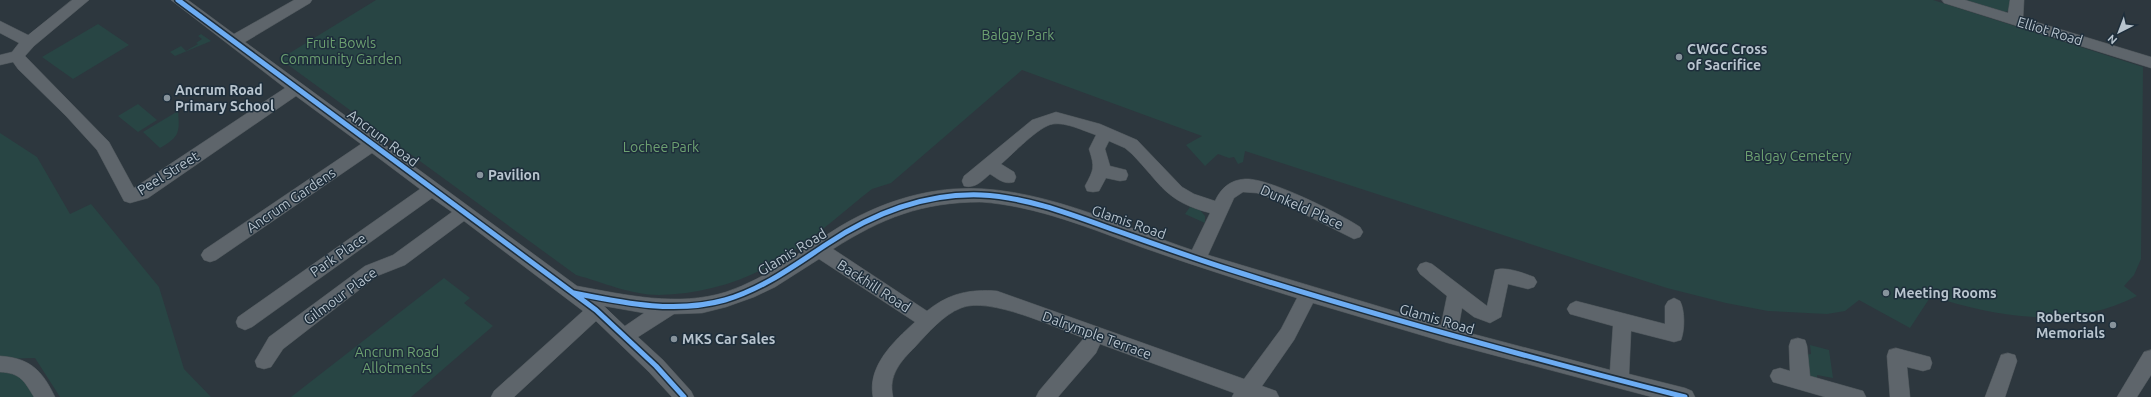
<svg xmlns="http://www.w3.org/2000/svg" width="2151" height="397" viewBox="0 0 2151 397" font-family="Ubuntu,sans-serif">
  <rect width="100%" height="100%" fill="#2d373e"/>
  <!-- green -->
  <path fill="#284544" d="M376,0H1933L2143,67L2141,259L2134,275L2124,286L2137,296C2070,330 1999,318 1931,296L1910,328L1859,300L1845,311L1827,314L1768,311L1726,303L1667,288L1598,266L1245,151L1243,162L1238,164L1234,157L1229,158L1218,154L1205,166L1186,145L1202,136L1022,70L891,183L872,189C840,214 808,244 772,264C738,284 698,294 659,295C631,295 602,282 576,275L280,59Z
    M1966,0H2012L2011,10L2005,12Z
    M98,24L129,45L73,79L42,57Z
    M201,34L211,41L175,56L170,52L181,46L186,51L198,44L196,43L202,39L198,36Z
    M138,104L157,120L138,132L118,116Z
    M178,111C180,133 179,137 160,148L143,132Z
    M0,133L37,157L70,214L91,204L159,287L184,369L211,397H60L35,358L0,359Z
    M1190,207L1200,210L1205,216V223L1185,214Z
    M444,278L470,298L464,303L493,326L411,397H291Z
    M1810,345L1829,350L1833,378L1817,375L1818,383L1806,375L1805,355L1811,354Z
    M0,371C20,371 28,382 40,397H0Z"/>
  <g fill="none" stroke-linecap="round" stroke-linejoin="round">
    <defs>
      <path id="minor" d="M72,0H89L34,46L25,56L109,142L134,188L285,88L171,0H188L234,34L294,0H312L310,3L245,42L577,286C626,295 678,307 726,292C768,278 802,250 839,227C874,206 913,192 953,189C1033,183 1118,225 1192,250L1210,213C1165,201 1162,185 1132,154L1125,148L1109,141L1105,149L1110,166L1126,170L1128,175L1126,180L1120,181L1106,178L1099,191L1093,192L1087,191L1085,186C1094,169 1095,168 1089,149L1096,135C1084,131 1066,122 1053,124C1039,126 1013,154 1001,164L1014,172L1016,177L1014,182C1004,185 998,179 990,174C982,181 975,189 964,186L962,181L964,176L1032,120L1056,112L1100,124L1137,140L1182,187L1194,194L1215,201C1221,188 1230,180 1245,179C1267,177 1341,214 1360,227L1363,232L1360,237L1354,239L1280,202L1257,193L1243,192L1234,198L1208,255L1441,325L1447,296L1420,274L1417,269L1420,264L1426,262L1432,264L1487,306L1495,270C1506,266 1523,273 1534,277L1537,282L1534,287L1528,289L1508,284L1501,317L1490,323L1474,317L1462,308L1458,330L1610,370L1613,326L1570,314L1567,309L1570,304L1576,301L1665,324V306L1668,301L1674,298L1680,301C1685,310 1685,330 1681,340L1674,342L1631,331L1629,374L1685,388L1692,391L1695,397H1652L1448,343L1313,303L1294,340L1262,386L1276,391L1279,397H1232L1234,393L1100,344L1096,353L1058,397H1036L1039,391L1084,338C1056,328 989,296 961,308C943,315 928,333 915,347C901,361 888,375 893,397H873C867,366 894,341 915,322L819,259L775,287L754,297L726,307L702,313L674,314L638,337L663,360L691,391L694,397H672L649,372L596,321L514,397H491L494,391L583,311L464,221L405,265L377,276L283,349L271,367L264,369L257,367L255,361L269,337L365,266L393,255L452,212L432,198L252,327L245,330L238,327L236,322L238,317L420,189L372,153L216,260L210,262L204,260L201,255L204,250L361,144L296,96L148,198L130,203L124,201L97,150L66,116L18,69L13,62L0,65V55L12,52L19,43L0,33V21L28,35ZM981,202C1038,206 1091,229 1144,248C1195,266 1246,282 1297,298L1281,329L1244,379L997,291C970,289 949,293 927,311L833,249C882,218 922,202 981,202ZM604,306L644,313L625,326Z
        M1942,0H1965L2008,13L2010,0H2024L2023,18L2151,57V68L1944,3Z
        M1798,338L1805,340L1807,346L1810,376L1863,391L1866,397H1825L1773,382L1770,376L1773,370L1780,368L1790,371L1789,346L1791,340Z
        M1896,348L1930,357L1932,363L1930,369L1923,371L1907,367L1910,397H1890L1887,356L1889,350Z
        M2151,350V375L2137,397H2117L2144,352Z
        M2008,353L2015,355L2017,361L2005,397H1985L2001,355Z
        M0,356C30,358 42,370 55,397H34C24,381 21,373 0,372Z"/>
    </defs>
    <!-- minor casing -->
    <use href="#minor" stroke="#4b5358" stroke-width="1"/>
    <!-- minor -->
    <use href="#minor" fill="#5e656b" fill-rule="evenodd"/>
    <defs>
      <path id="cycleway" d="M178,0L596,310L656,366L684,397
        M574,293C624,303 675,314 725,300C763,289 795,265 827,244C874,213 924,193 981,195C1024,197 1065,212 1106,227C1146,241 1187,256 1228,269C1379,317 1531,358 1685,397"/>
    </defs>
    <!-- cycleway casing -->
    <use href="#cycleway" stroke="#1e2e3b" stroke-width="8"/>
    <!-- cycleway -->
    <use href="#cycleway" stroke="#6dadf4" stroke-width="5"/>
  </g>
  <!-- markers -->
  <g fill="#87939c" stroke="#1e2e3b" stroke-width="1.5">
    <circle cx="1679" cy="57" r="4"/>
    <circle cx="167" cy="98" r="4"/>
    <circle cx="480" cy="175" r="4"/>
    <circle cx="1886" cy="293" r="4"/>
    <circle cx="2113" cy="325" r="4"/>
    <circle cx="674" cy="339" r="4"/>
  </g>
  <g text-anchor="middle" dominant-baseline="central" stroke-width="3" stroke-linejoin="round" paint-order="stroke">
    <!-- street labels -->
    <g font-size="14" fill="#b8c4ce" stroke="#1e2e3b">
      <text transform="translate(2050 31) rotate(17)">Elliot Road</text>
      <text transform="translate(383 138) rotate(37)">Ancrum Road</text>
      <text transform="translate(168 173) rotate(-32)">Peel Street</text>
      <text transform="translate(291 200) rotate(-34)">Ancrum Gardens</text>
      <text transform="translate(1302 207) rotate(24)">Dunkeld Place</text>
      <text transform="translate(1129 222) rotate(19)">Glamis Road</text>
      <text transform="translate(792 252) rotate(-31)">Glamis Road</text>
      <text transform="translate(338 255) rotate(-35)">Park Place</text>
      <text transform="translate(874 286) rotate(33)">Backhill Road</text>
      <text transform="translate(340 296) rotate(-36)">Gilmour Place</text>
      <text transform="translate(1437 319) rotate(16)">Glamis Road</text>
      <text transform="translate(1097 335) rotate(20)">Dalrymple Terrace</text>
    </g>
    <!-- park labels -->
    <g font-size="14" fill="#6da171" stroke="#1e2e3b">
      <text x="1018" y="35">Balgay Park</text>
      <text x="341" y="43">Fruit Bowls<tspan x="341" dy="16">Community Garden</tspan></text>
      <text x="661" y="147">Lochee Park</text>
      <text x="1798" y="156">Balgay Cemetery</text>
      <text x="397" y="352">Ancrum Road<tspan x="397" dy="16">Allotments</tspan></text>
    </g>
    <!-- poi labels -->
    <g font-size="14" font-weight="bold" fill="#b8c4ce" stroke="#1e2e3b" text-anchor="start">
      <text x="1687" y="49">CWGC Cross<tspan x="1687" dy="16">of Sacrifice</tspan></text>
      <text x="175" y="90">Ancrum Road<tspan x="175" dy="16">Primary School</tspan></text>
      <text x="488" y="175">Pavilion</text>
      <text x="1894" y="293">Meeting Rooms</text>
      <text x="2105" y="317" text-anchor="end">Robertson<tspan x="2105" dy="16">Memorials</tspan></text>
      <text x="682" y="339">MKS Car Sales</text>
    </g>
  </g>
  <!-- north arrow -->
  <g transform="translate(2119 32) rotate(222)" stroke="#1e2e3b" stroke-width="3" paint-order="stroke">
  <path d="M0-3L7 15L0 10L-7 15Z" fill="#b8c4ce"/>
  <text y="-6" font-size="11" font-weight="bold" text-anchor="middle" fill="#b8c4ce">N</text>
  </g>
</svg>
